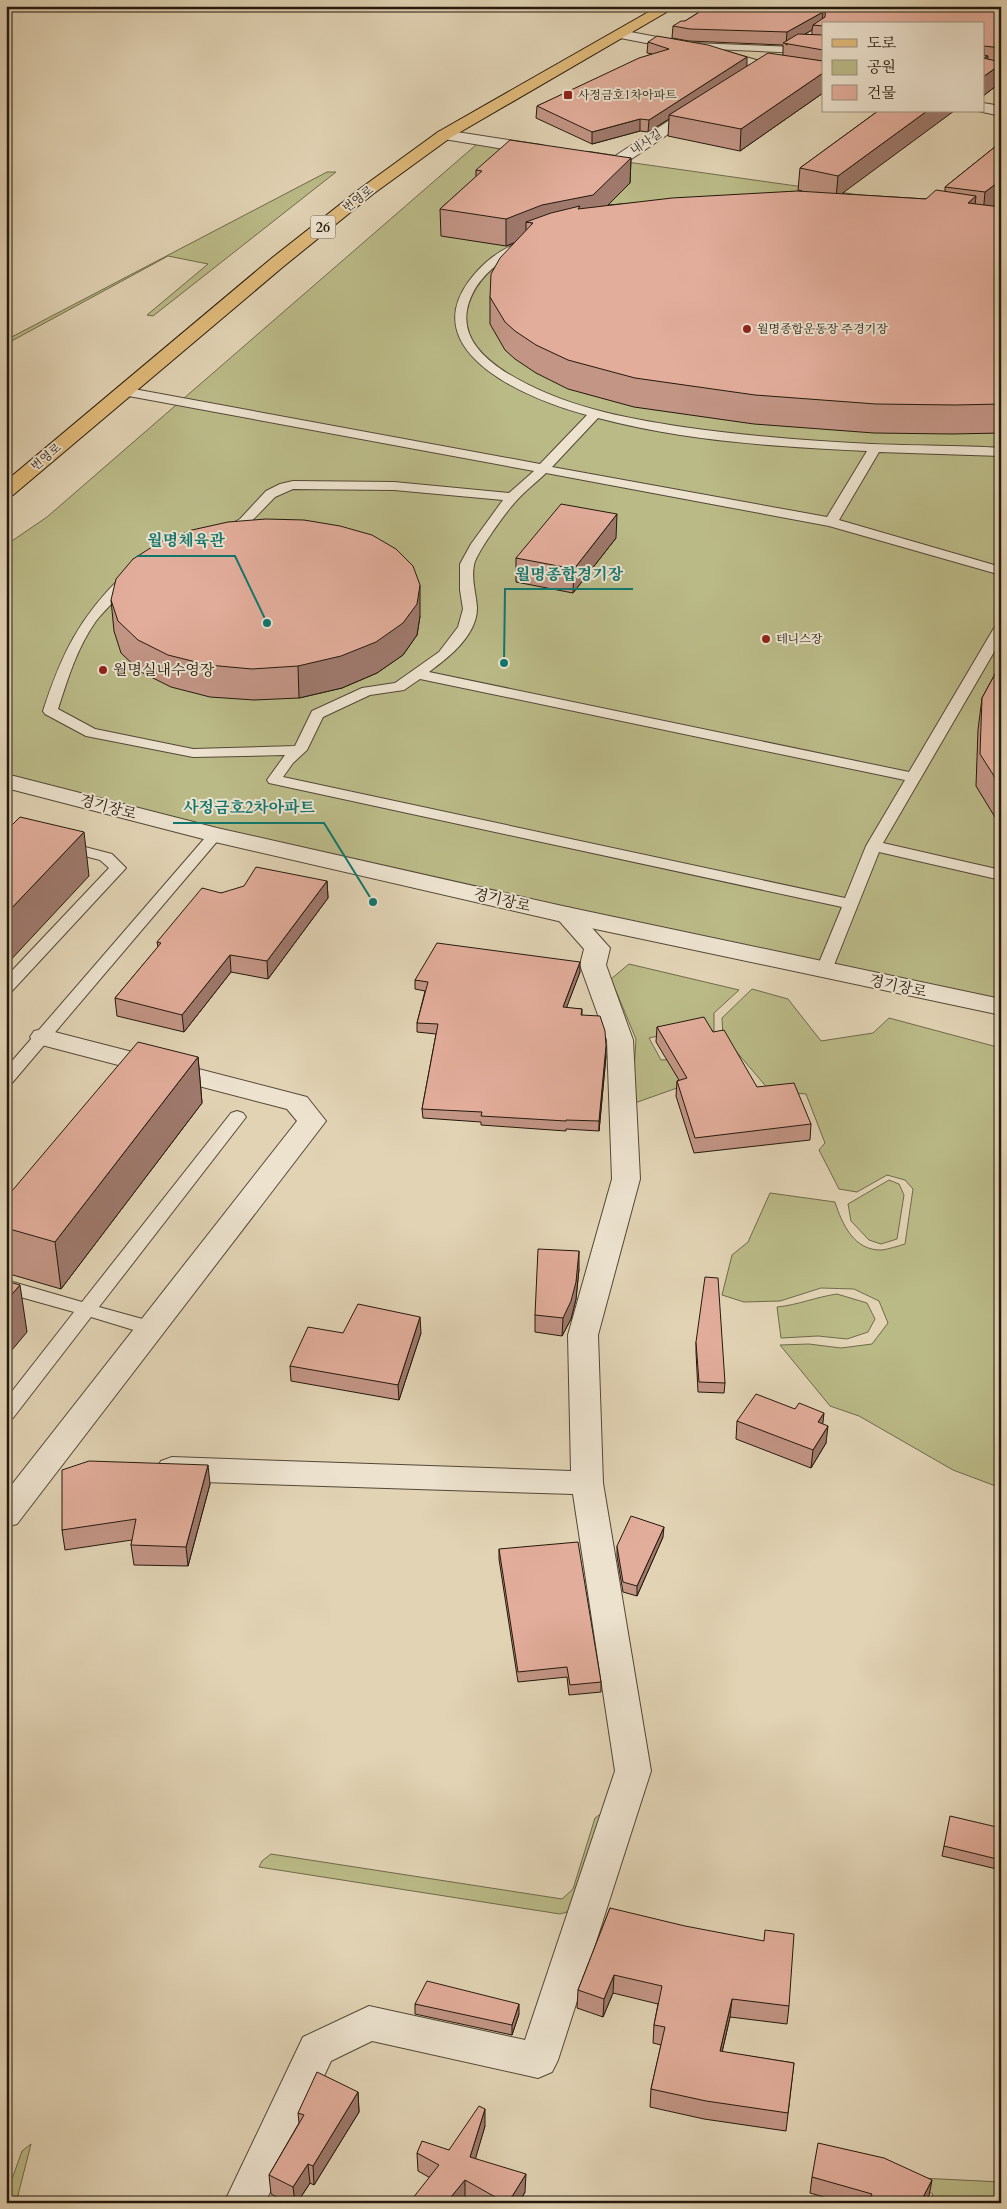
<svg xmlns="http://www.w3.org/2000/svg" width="1007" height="2209" viewBox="0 0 1007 2209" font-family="Cardo,'Noto Serif KR',serif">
  <rect width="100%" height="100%" fill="#e1d3b4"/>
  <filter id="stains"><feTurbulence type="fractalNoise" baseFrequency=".004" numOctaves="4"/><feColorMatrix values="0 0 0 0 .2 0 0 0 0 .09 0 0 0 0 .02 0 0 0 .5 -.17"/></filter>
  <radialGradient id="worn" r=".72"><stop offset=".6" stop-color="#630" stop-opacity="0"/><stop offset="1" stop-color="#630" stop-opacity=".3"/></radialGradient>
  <!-- green -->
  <path fill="#baba87" stroke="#6f6a4a" d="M477,144L634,163L1001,215V1007L6,781V545L47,517Z
    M327,172H336L153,316L147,315L208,264L168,256L6,344V340Z
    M629,964L739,990L714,1013V1031L702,1027L649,1038L661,1060L679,1059L684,1078L677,1088L632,1104L636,1039L611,979Z
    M752,989L788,999L821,1041L873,1033L889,1018L1001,1048V1488L953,1470L859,1416L830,1406L780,1345L809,1344L841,1348L872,1344L888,1323L879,1301L854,1289L821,1288L780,1301L744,1302L722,1295L732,1255L748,1242L770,1193L835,1202C842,1224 854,1251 882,1250C889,1249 898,1246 905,1244L913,1189L905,1180L887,1175L857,1192L839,1189L819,1150L825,1143L806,1094L770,1091L723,1036L722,1018Z
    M889,1180L899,1184L904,1195L897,1239L881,1244L869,1240L851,1221L848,1204Z
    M837,1294L867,1303L875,1319L868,1332L847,1339L818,1336L781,1338L777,1307C798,1305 816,1297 837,1294Z
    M602,1813L576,1904L567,1912L560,1914L259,1867L262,1861L271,1854L562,1899L573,1889L595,1818Z
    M31,2144L16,2203H6V2196L22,2151Z
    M900,2177L1001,2182V2203H929L933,2194Z"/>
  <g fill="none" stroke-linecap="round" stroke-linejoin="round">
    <defs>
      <path id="service" d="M692,43L823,48V54L689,48L687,46Z
        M520,243L524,244L525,246L524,248C498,261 473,280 467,310C462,339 485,359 507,373C561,406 622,418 683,427C746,436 809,441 872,444C915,446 958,445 1001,448V456L879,452L839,520L1001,567V575L829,526L546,473C537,482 526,490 518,499C508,509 476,553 474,565C471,579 476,593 477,607C478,635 448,658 429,672L909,772L994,628L1001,624V640L883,843L1001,870V880L879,852L832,970L830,973H818L816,970L842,907L269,783L267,780L285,755L193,757L86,736L45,714L43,711C62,653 79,618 123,575L128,574L135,578C124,593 108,606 96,621C77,648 68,678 58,709L95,729L193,749L295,746L312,711L362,688L395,683L439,652L458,627L463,609L460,590V564L471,544L503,500L394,490L293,489L275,497L244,529L225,536L218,532L240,519L266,491L280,484L293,481L394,482L509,493L534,471L123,395L117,391L123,387L540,464L587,415C533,401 415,354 469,281C481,265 500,248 520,243ZM598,418C685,441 777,447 867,451L827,517L552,467ZM420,679L905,780L866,846L845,898L283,777L293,763L307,750L323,717L370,695L404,690Z
        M215,830L220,832L223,835L220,838L12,1083L6,1084V1068L210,832Z
        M62,841L112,854L126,868L12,991L6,992V977L109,868L100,860L57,849L54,846L57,843Z
        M237,1111L243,1113L246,1117L243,1121L99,1307L157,1323L160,1328L157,1333L150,1335L91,1317L13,1418L6,1420V1399L74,1312L6,1293V1280L82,1302L231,1113Z"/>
      <path id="minor" d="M620,30L710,47L767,63L823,73V81L765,71L708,55L615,37L613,34Z
        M699,102L704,104L707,107L704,110L624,164C612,167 595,163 583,160L581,157L583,154L589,152L615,156L694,104Z
        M983,103L1001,106V116L978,111H983Z
        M444,130L541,145L547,147L549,150L547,153L541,155L438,138L436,135L438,132Z
        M567,907L576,910L610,948L606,965L633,1040L640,1179L598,1335L603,1483L651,1771L558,2060L552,2072L538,2078L372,2041L331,2061L265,2203H224L303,2037L369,2006L525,2040L615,1771L573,1494L172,1481L161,1477L156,1469L161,1461L172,1457L571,1471L568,1335L612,1179L607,1040L580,965L584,949L554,915L558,910Z
        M43,1029L307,1097L326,1121L17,1524L6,1527V1492L297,1121L287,1109L34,1043L30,1037L34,1031Z"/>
      <path id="tertiary" d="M6,774L217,828L567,907L1001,999V1015L567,923L215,842L6,788Z"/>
      <path id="primary" d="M659,6H677L450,138L373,194L284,266L13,495L6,497V481L272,258L361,188L438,132Z"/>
    </defs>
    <!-- service casing -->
    <use href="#service" stroke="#534836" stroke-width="2"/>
    <!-- minor casing -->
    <use href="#minor" stroke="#534836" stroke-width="2"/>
    <!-- tertiary casing -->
    <use href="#tertiary" stroke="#534836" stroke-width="2"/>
    <!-- primary casing -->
    <use href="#primary" stroke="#24190c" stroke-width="2"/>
    <!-- service -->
    <use href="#service" fill="#ece2ce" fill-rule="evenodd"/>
    <!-- minor -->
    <use href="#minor" fill="#ece2ce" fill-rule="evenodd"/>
    <!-- tertiary -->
    <use href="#tertiary" fill="#ece2ce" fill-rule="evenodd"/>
    <!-- primary -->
    <use href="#primary" fill="#e0ba7a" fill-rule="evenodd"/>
  </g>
  <!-- wall -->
  <path fill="#c29585" stroke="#24190c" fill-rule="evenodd" d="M709,6H1001L1000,83L983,96V24L823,26V93L740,151L668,136L669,119L648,132L640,131L592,144L536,118L537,106L652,54L647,53L648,42L747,66L783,55V45L689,41L672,38L673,26L685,21ZM812,30V35L805,34Z
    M878,111L843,194L926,199L945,192V187L1001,142L993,206L1001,207V433L952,434L874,433L754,424L634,407L568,389L536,373L515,359L505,350L490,324V297L514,243L506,246L441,236L440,209L476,177V170L631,158L630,183L608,205L802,191L798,190L800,168Z
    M616,538L573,593L516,582V558Z
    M111,600L420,616L417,635L403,655L377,673L342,688L299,698L254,700L210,697L171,687L141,672L121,653L114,631Z
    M1001,663V827L976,786L978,730L982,698Z
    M327,881L328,898L268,979L231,972L184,1032L117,1016L115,998L158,947L157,942L221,893Z
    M580,972L566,1008L582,1009V1015L606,1056L599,1131L566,1129V1131L481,1125V1122L423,1118L422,1109L436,1034L417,1032V1023L425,991L415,989V980Z
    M657,1027L713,1032L757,1087L811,1124L810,1140L694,1153L676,1096L677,1081L679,1080L656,1042Z
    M198,1057L202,1103L61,1289L6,1273V1198Z
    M579,1269L576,1299L571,1319L562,1336L535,1332V1315Z
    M421,1333L399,1400L291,1381L290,1366Z
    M696,1342L725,1383L724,1393L698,1392L696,1352Z
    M737,1421L823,1424L826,1443L811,1468L736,1439Z
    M210,1484L188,1566L134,1565L131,1545L132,1540L65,1550L62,1530Z
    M663,1537L637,1596L623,1592L617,1556V1546Z
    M499,1549L601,1682V1692L569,1695L567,1677L518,1682L499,1559Z
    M1001,1828V1870L942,1856L944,1846Z
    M610,1908L789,2006L787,2024L730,2017L722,2052L794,2063L786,2131L704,2119L650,2107L651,2089L661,2045L653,2043L654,2025L658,2004L613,1993L603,2017L577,2008L578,1990Z
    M415,2004L519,2014L512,2035L415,2014Z
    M358,2092L359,2112L314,2185L310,2183L297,2203H288L271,2194L269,2175L299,2123L298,2113Z
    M485,2126L475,2158L525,2192L519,2203H475L418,2171L417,2153L449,2150Z
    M812,2177L929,2196L925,2203H845L810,2193Z"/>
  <!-- shaded-wall -->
  <path fill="#9e796c" stroke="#24190c" d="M823,12L822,24L813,25L812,30L786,45L787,32Z
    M988,56L986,75L1001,64L1000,83L983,96V58Z
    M747,57V69L669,115V119L648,132L649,120Z
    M823,73V93L740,151L741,129Z
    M927,111H954L836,198L838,176Z
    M640,119V131L592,144V132Z
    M631,158L630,183L592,221L533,223L526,222V238L506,246V219Z
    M1001,180V200L983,215L985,192Z
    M976,196L973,223L968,203Z
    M617,514L616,538L573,593L574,569Z
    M420,585V616L417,635L403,655L377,673L342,688L299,698L298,666Z
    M84,832L89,876L6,965V914Z
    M327,881L328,898L268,979L267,961Z
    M230,955L231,972L184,1032L182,1015Z
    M580,962V972L563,1017V1007Z
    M606,1046V1056L599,1131V1121Z
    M198,1057L202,1103L61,1289L55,1242Z
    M579,1251V1269L576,1299L571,1319L562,1336L563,1318Z
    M20,1285L27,1332L6,1357V1301Z
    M420,1317L421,1333L399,1400L398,1385Z
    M824,1413L822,1431L818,1422Z
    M828,1426L826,1443L811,1468L813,1450Z
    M208,1465L210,1484L188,1566L186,1547Z
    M664,1527L663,1537L637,1596V1586Z
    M614,1975L613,1993L603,2017L604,1999Z
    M732,1999L730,2017L718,2070L720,2051Z
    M519,2004V2014L512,2035V2025Z
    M358,2092L359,2112L314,2185L313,2166Z
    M485,2109V2126L471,2174L470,2157Z
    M308,2164L310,2183L297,2203H295L293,2187Z
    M526,2174L525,2192L519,2203H508Z
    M465,2180V2197L460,2203H446Z
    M932,2180L929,2196L925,2203H920Z"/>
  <!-- building -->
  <path fill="#e2ad9b" stroke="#24190c" d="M709,6H826L825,13L823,12L787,32L690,29L673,26L681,21H685Z
    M826,6H1001V48L984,46V55L988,56L983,58V24H823V26L813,25L825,17Z
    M798,34L823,35V50L783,43Z
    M657,36L708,45L747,57L649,120L640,119L592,132L537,106L639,58L669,49L648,42Z
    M768,53L823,61V73L741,129L669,115Z
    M983,58L1001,62V64L983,77Z
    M878,111H927L838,176L800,168Z
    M510,140L631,158L593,195L542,205L506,219L440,209L482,171L476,170Z
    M1001,142V180L985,192L945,187Z
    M936,190L976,196L968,203L1001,207V404L955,405L876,404L755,395L635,378L568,360L536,345L515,331L505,322L490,297L491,274L500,258L533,223L526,222L551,213L580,206L578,209L672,198L797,191L926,199Z
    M561,504L617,514L574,569L516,558Z
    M266,519L304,520L340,526L372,535L396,549L413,566L420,585L417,604L403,623L376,642L341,656L298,666L252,669L208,665L168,655L138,640L118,621L111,600L116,579L133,559L160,542L192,530L228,522Z
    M1001,663V787L980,754L982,698Z
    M20,817L84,832L6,914V831Z
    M256,867L327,881L267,961L230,955L182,1015L115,998L161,943L157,942L202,888L221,893L244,886Z
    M437,943L580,962L563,1007L582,1009L581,1015L600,1016L605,1031L606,1046L599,1121L566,1120V1121L481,1116L482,1112L422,1109L438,1024L417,1023L428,982L415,980Z
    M704,1017L713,1032L724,1030L757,1087L794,1083L811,1124L695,1138L677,1081L687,1078L657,1027Z
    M138,1042L198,1057L55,1242L6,1228V1198Z
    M538,1249L579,1251L576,1282L571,1301L563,1318L535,1315Z
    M705,1277L718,1278L725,1383L699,1382L696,1342Z
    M6,1281L20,1285L6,1301Z
    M358,1304L420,1317L398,1385L290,1366L308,1327L343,1333Z
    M756,1394L795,1409L799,1403L824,1413L818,1422L828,1426L813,1450L737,1421Z
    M89,1461L208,1465L186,1547L131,1545L136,1519L62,1530V1470Z
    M631,1516L664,1527L637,1586L623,1582L617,1546Z
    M578,1542L601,1682L570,1685L567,1667L518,1672L499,1549Z
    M950,1816L1001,1828V1860L944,1846Z
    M610,1908L685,1926L764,1941L765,1930L794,1934L789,2006L732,1999L720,2051L794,2063L788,2113L706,2101L651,2089L665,2027L654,2025L662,1986L614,1975L604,1999L578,1990Z
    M427,1981L519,2004L512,2025L415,2004Z
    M317,2072L358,2092L313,2166L308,2164L293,2187L269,2175L304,2115L298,2113Z
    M479,2106L485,2109L470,2157L526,2174L508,2203H506L465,2180L446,2203H409L439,2165L417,2153L422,2141L449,2150Z
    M818,2143L884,2158L932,2180L920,2203H868L872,2194L812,2177Z"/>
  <!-- markers -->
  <g fill="#8f2418" stroke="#ece2ce" stroke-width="2">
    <rect x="563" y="90" width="10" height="10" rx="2.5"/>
    <circle cx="747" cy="329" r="5"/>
    <circle cx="766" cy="639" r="5"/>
    <circle cx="103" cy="670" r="5"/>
  </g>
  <g text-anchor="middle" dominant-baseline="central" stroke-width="4" stroke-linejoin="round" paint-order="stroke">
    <!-- far-poi labels -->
    <g font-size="12" fill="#24190c" stroke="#ece2ce" text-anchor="start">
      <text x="578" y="95">사정금호1차아파트</text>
      <text x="757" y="329">월명종합운동장 주경기장</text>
      <text x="776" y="639">테니스장</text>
    </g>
    <!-- far-street labels -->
    <g font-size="12" fill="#24190c" stroke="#ece2ce">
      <text transform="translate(646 142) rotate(-34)">내사길</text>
      <text transform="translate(358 199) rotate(-38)">번영로</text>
      <text transform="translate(46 457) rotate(-40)">번영로</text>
    </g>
    <!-- shield labels -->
    <rect fill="#ece2ce" stroke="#605546" stroke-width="1" x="310.5" y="215.5" width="25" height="23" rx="4"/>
    <g font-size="14" font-weight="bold" fill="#24190c">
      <text x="323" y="227">26</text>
    </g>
    <!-- poi labels -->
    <g font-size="15" fill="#24190c" stroke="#ece2ce" text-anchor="start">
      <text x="113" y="670">월명실내수영장</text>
    </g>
    <!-- street labels -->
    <g font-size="15" fill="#24190c" stroke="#ece2ce">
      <text transform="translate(108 807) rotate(15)">경기장로</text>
      <text transform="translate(502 900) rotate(13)">경기장로</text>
      <text transform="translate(898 986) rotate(12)">경기장로</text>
    </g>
  </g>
  <!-- callouts -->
  <path fill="none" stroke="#0f766e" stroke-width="2" d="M267 623L235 556H137M504 663L505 589H633M373 902L324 823H173"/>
  <g fill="#0f766e" stroke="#ece2ce" stroke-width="2">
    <circle cx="267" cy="623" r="5"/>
    <circle cx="504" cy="663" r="5"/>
    <circle cx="373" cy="902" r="5"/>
  </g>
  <g font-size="16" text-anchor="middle" font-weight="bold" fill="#0f766e" stroke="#ece2ce" stroke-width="4" stroke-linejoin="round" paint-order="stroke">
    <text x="186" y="546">월명체육관</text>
    <text x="569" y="580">월명종합경기장</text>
    <text x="249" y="813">사정금호2차아파트</text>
  </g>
  <!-- margin -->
  <rect width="1007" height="2209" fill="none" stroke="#e1d3b4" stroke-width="25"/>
  <rect x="8" y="8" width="992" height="2194" fill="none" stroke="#24190c" stroke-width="2.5"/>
  <rect x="12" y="12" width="982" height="2184" fill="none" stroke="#24190c"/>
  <!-- legend -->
  <rect x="822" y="22" width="162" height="90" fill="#ece2ce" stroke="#9c9280"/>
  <rect x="832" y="39" width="25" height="8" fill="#e0ba7a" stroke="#9c9280"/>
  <text x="867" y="48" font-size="15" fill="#24190c">도로</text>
  <rect x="832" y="60" width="25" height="15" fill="#baba87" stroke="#9c9280"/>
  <text x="867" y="72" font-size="15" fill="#24190c">공원</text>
  <rect x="832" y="85" width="25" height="15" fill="#e2ad9b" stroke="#9c9280"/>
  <text x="867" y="98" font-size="15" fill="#24190c">건물</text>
  <rect width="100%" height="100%" filter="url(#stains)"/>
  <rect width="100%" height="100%" fill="url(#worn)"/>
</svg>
